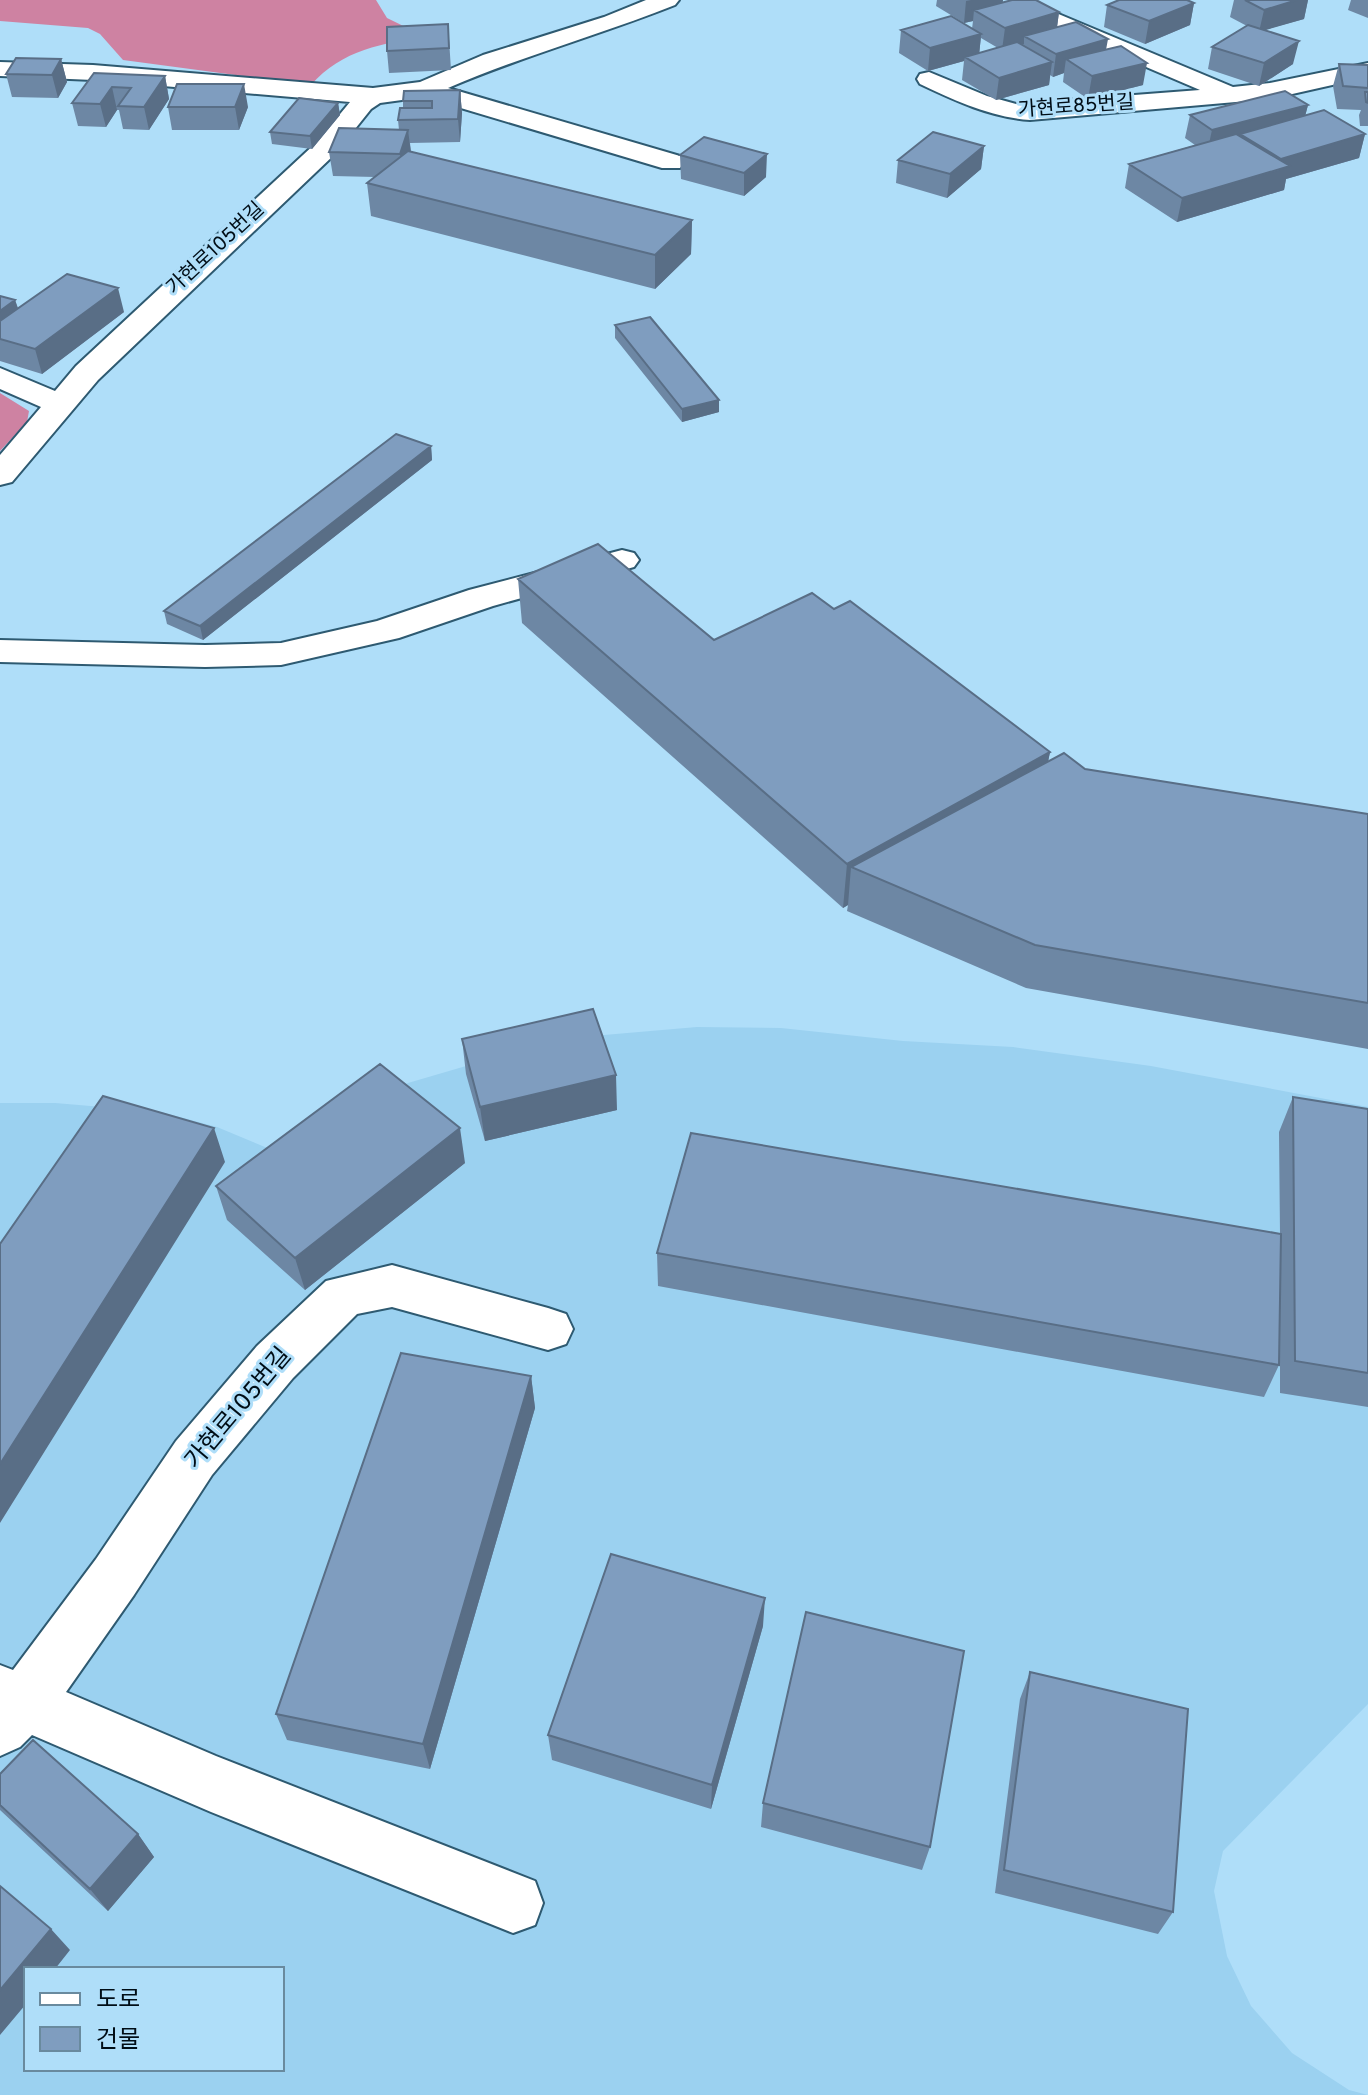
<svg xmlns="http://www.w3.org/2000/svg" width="1368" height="2095" viewBox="0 0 1368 2095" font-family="Overpass,'Noto Sans KR',sans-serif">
  <rect width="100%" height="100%" fill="#afdef9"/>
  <!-- built -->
  <path fill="#9bd1f0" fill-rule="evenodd" d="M697,1027L781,1028L903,1041L1013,1047L1151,1066L1368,1107V1704L1223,1851L1214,1891L1227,1956L1251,2006L1292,2053L1349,2090L1368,2095H0V1103H55L161,1112L217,1127L277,1152L352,1108L408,1083L507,1054L604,1035ZM26,1969H282V2069H26Z"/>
  <!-- forest -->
  <path fill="#ce82a2" d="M0,0H376L387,18L428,38C383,42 342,50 311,85L123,60L100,34L88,28L0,21Z
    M0,393L29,411L27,422L0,451Z"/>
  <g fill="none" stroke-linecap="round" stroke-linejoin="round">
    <defs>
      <path id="minor" d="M646,0H679L675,5C600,35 522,56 448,88L680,156L684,162L680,168H662L424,97L380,103L371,109L335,154L98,380L12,482L0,485V455L41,407L0,389V368L55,391L76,366L317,142L350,102L93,80L0,76V62L93,65L373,88L420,82L483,55L604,17Z
        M1037,5L1233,87L1270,83L1368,63V77L1270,99L1030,120C990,117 956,101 920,84L917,79L920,74L929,72L987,96L1016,104L1200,90L1029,17L1025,12L1029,7Z
        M622,550L634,553L639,560L634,567L493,606L399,638L281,665L205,667L0,662V640L205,645L281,643L377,621L469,590Z
        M392,1265L548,1308L566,1314L573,1329L566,1344L548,1350L392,1307L357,1314L293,1378L212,1475L134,1595L66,1692L216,1756L535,1881L543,1903L535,1925L513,1933L211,1812L32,1735L20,1747L0,1756V1665L13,1670L96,1559L176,1441L257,1346L326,1281Z"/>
    </defs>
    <!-- minor casing -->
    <use href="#minor" stroke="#2e5a71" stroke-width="4"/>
    <!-- minor -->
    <use href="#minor" fill="#fff" fill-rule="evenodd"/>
  </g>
  <!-- wall -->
  <path fill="#6d87a4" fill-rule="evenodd" d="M937,0H1003L1002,3L1059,12L1057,27L1106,50L1143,85L1088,99L1063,82L1064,73L1053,77L1050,75L1049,85L996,100L962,80L964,61L928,71L899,53L901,30L972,29L973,21L964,23L936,6ZM981,38L998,48L979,53Z
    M1234,0H1308L1304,19L1264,30L1293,64L1259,86L1208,69L1212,47L1247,26L1230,17Z
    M1351,0H1368V18L1348,10Z
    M1194,3L1190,25L1145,44L1104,27L1107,5Z
    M448,24L451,70L389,73L387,51Z
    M61,59L67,82L58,98L12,97L6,74Z
    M1339,64L1368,65V126H1360L1359,115L1361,110L1337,109L1333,86Z
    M94,73L165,76L169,99L149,130L123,129L119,110H117L106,127L78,126L72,103Z
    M460,90L462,113L460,142L410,143L411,152L692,220L691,254L655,289L371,216L367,183L375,177L333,176L329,152L399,130L398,120L403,108V101Z
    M338,103L340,115L312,149L272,144L270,132Z
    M1308,105L1305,116L1365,134L1359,158L1286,179L1284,190L1177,222L1125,188L1129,164L1195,145L1185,138L1190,115Z
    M168,107H248L239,130H172Z
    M984,146L981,169L947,198L896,183L898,160Z
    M680,155L766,177L744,196L681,179Z
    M0,296L15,300L18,308L124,312L42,374L0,361Z
    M615,325L719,412L682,422L615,338Z
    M431,446L432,460L203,640L167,624L164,611Z
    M518,579L714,640L834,609L1050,752L1048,762L1085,769L1368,814V1049L1026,988L847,911L848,905L843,908L522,623Z
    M462,1039L617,1110L485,1141L466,1074Z
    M1293,1097L1368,1109V1407L1280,1393V1314L1279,1365L1264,1397L658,1286L657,1253L1280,1234L1279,1132Z
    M465,1163L305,1290L227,1220L216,1186Z
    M531,1376L535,1408L430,1769L287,1740L276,1714Z
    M763,1626L711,1809L552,1760L548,1735Z
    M1030,1672L1173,1912L1158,1934L995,1893L1020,1699Z
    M0,1774L138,1834L154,1857L108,1911L0,1810Z
    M763,1803L930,1847L922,1870L761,1827Z"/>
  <!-- shaded-wall -->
  <path fill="#596e86" d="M971,0H1003L1002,7L974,10L973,21L964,23L966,1Z
    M1297,0H1308L1304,19L1259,32L1264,10Z
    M1194,3L1190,25L1145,44L1149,21Z
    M1059,12L1056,35L1024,36V44L1002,50L1005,28Z
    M981,34L979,57H965L964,61L928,71L930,48Z
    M1108,39L1104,61L1066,59L1064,73L1053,77L1056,54Z
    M1299,41L1293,64L1259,86L1264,63Z
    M61,59L67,82L58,98L52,75Z
    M1052,62L1049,85L996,100L999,78Z
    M1147,63L1143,85L1088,99L1092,76Z
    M165,76L169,99L149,130L144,107Z
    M244,84L248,107L239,130L235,107Z
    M112,87L117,110L106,127L100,104Z
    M460,90L462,113L460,142L458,119Z
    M338,103L340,115L312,149L310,136Z
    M1308,105L1302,128L1240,134L1237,145L1207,153L1212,130Z
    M408,130L411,153L403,178L400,154Z
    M1365,134L1359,158L1286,179L1284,190L1177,222L1182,198L1279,170L1281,159Z
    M984,146L981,169L947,198L950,174Z
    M767,154L766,177L744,196V173Z
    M692,220L691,254L655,289V255Z
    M118,288L124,312L42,374L35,349Z
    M15,300L19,312L0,327V311Z
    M719,400V412L682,422V409Z
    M431,446L432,460L203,640L200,626Z
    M1050,752L1041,796L851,867L848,905L843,908L847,864Z
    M616,1075L617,1110L485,1141L480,1107Z
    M214,1128L225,1162L0,1523V1464Z
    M460,1128L465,1163L305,1290L295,1258Z
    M531,1376L535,1408L430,1769L423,1744Z
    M765,1598L763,1626L711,1809L712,1785Z
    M138,1834L154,1857L108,1911L90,1889Z
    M51,1929L70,1950L55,1969H26V2004L0,2035V1990Z"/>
  <!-- building -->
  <path fill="#7f9dbf" stroke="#596e86" stroke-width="2" d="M1012,0H1036L1059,12L1005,28L974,10Z
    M1119,0H1187L1194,3L1149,21L1107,5Z
    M1245,0H1297L1264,10Z
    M951,16L981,34L930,48L901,30Z
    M1076,22L1108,39L1056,54L1024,36Z
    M448,24L449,48L387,51V27Z
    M1248,25L1299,41L1264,63L1212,47Z
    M1017,42L1052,62L999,78L965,57Z
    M1121,46L1147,63L1092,76L1066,59Z
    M16,58L61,59L52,75L6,74Z
    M1339,64L1368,65V88L1343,86Z
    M94,73L165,76L144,107L118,106L131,88L112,87L100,104L72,103Z
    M177,84H244L235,107H168Z
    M460,90L458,119L398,120L400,108H432V101H403L404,91Z
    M1285,91L1308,105L1212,130L1190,115Z
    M1365,92H1368V103L1366,102Z
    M299,98L338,103L310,136L270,132Z
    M1324,110L1365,134L1281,159L1240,134Z
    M339,128L408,130L400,154L329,152Z
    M933,132L984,146L950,174L898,160Z
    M1236,134L1290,166L1182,198L1129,164Z
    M704,137L767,154L744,173L680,155Z
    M408,151L692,220L655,255L367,183Z
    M67,274L118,288L35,349L0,339V321Z
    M0,296L15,300L0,311Z
    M650,317L719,400L682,409L615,325Z
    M396,434L431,446L200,626L164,611Z
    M598,544L714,640L812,593L834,609L850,601L1050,752L847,864L518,579Z
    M1064,753L1085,769L1368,814V1003L1035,945L851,867Z
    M593,1009L616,1075L480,1107L462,1039Z
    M380,1064L460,1128L295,1258L216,1186Z
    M103,1096L214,1128L0,1464V1244Z
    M1293,1097L1368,1109V1373L1295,1361Z
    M691,1133L1281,1234L1279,1365L657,1253Z
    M401,1353L531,1376L423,1744L276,1714Z
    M611,1554L765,1598L712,1785L548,1735Z
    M806,1612L964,1651L930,1847L763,1803Z
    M1030,1672L1188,1709L1173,1912L1004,1870Z
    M33,1740L138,1834L90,1889L0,1805V1774Z
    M0,1886L51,1929L0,1990Z"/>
  <g text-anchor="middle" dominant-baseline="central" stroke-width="6" stroke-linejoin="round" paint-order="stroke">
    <!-- far-street labels -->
    <g font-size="20" fill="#000d16" stroke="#afdef9">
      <text transform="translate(1076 107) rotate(-4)">가현로85번길</text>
      <text transform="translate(216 249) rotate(-43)">가현로105번길</text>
    </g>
    <!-- street labels -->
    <g font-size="24" fill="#000d16" stroke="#afdef9">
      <text transform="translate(239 1409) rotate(-50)">가현로105번길</text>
    </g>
  </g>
  <!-- legend -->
  <rect x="24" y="1967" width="260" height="104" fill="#afdef9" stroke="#698a9e" stroke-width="2"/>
  <rect x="40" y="1993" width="40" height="12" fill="#ffffff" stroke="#698a9e" stroke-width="2"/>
  <text x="96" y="2007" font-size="24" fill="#000d16">도로</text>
  <rect x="40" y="2027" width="40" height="24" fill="#7f9dbf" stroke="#698a9e" stroke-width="2"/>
  <text x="96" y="2047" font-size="24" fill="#000d16">건물</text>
</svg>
